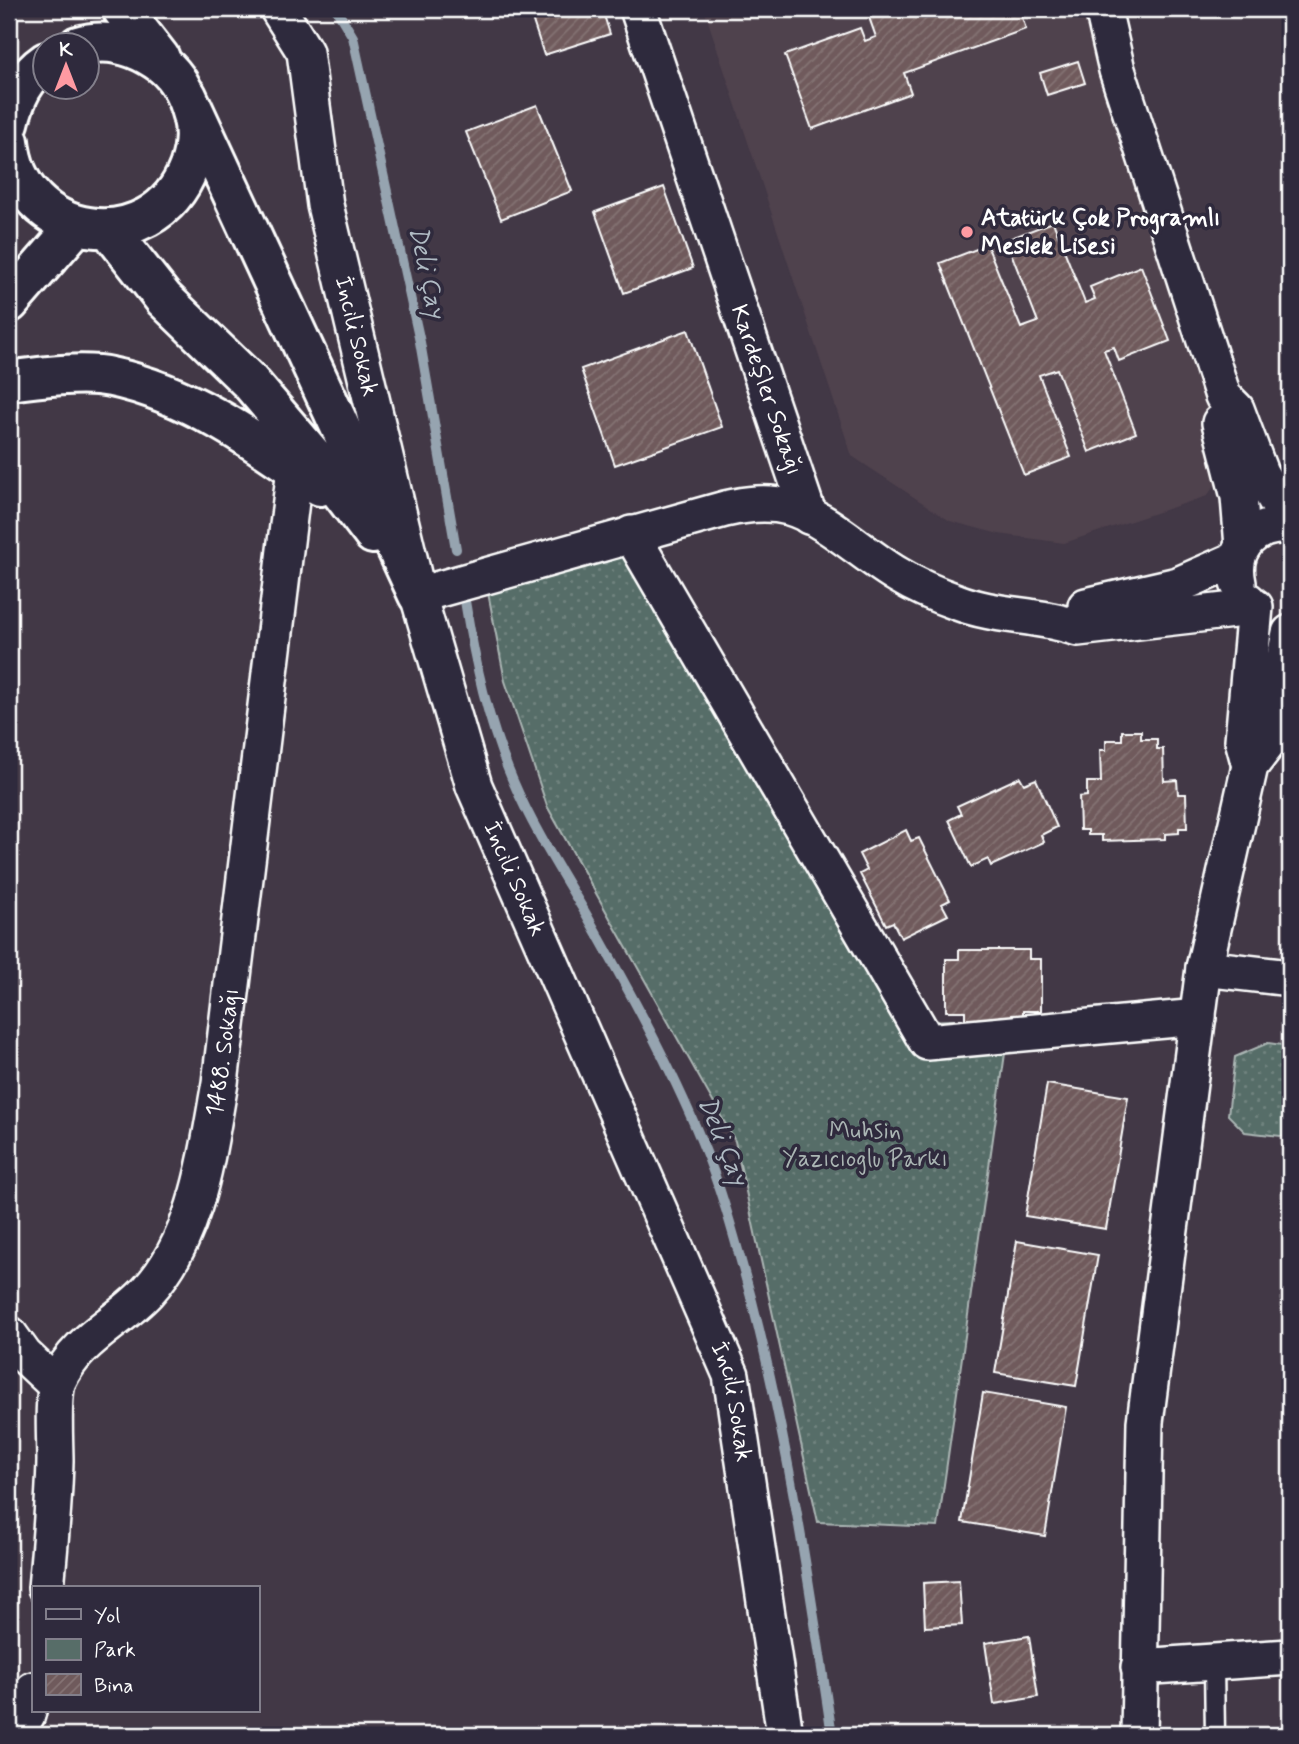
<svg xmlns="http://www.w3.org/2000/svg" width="1299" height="1744" viewBox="0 0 1299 1744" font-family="Mynerve,sans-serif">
  <defs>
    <pattern id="green-dots" width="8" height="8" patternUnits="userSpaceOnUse" patternTransform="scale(1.75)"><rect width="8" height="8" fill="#576d68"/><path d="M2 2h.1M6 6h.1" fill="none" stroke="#70837f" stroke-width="1.8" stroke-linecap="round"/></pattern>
    <pattern id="building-hatch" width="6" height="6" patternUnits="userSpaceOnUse" patternTransform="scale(1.75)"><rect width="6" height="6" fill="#6f5a5c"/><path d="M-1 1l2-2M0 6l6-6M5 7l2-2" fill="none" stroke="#857374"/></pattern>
  </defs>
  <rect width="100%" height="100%" fill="#423846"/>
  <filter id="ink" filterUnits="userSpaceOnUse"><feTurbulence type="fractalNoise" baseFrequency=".0143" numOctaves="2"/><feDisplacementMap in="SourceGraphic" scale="14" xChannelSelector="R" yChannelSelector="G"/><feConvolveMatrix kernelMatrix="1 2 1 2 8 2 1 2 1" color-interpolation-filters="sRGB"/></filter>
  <g filter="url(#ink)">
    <!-- built -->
    <path fill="#50424d" d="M704,9H1082L1232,461L1207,496L1064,543L999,534L950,521L852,456Z"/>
    <!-- green -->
    <path fill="url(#green-dots)" stroke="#abb6b4" stroke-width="2" d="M621,545L895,1022L1010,1018L938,1527L818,1522L735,1141L547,806L505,681L485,577Z
      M1268,1043L1290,1046V1137L1245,1132L1228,1115L1235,1057Z"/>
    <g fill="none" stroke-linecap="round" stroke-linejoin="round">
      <!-- stream -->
      <path stroke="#96a4b0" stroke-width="10" d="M336,9L353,37L420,342L456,549
        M465,601C475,663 488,723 513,781C533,828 560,870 586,914C627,987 669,1062 701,1140C723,1192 737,1247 752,1301C789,1446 810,1588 832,1735"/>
    </g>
    <!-- building -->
    <path fill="url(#building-hatch)" stroke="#fff" stroke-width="2" d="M529,9H602L610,34L544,55Z
      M866,9H1019L1026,29L904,73L911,93L812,129L785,55L860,28L865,41L876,37Z
      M1078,61L1085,83L1047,95L1040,73Z
      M537,105L572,191L501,219L466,132Z
      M664,187L693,268L624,293L595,212Z
      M1053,222L1085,303L1095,299L1090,287L1141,266L1170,341L1119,361L1114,347L1104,350L1136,433L1089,452L1057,369L1039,375L1071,457L1024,475L940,263L987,245L1021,328L1038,322L1006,240Z
      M688,330L722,427L615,465L581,369Z
      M1122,731H1141V739H1157V749H1163L1164,781L1177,780L1178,794H1186L1187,828H1179V833L1165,834V839L1102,841V835H1088V830H1080L1079,797L1087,796V782H1101L1100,750H1106V740H1122Z
      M1020,777L1024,784L1036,779L1057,827L1041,835L1044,842L991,866L988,859L971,867L949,820L961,814L957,806Z
      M906,830L911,841L919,838L950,900L942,904L948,915L901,938L893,922L886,925L860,874L867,870L859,854Z
      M959,950H1029V959H1041V1011H1023V1019H965V1011H946V959H959Z
      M1047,1084L1128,1097L1106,1229L1025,1216Z
      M1017,1241L1098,1255L1076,1386L995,1373Z
      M983,1393L1066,1407L1045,1536L962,1522Z
      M959,1581L962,1625L925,1627L923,1583Z
      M1029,1636L1038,1697L994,1704L985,1643Z"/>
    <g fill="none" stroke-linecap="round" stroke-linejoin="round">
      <defs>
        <path id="lane" d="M1214,1664L1215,1735"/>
        <g id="street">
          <path id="s1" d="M278,9L305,52L325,205L418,595L474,786L731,1375L785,1735"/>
          <path id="s2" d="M638,9L809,516"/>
          <path d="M1103,9L1117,70L1223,396L1236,409L1260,473L1290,524"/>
          <path d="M1220,423L1239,497L1243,546"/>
          <path d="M631,534L927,1042L1198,1017"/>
          <path d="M1238,583C1230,546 1255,523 1290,526"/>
          <path d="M418,595L725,509C746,504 767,501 789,507C825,517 865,556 898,575C916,586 937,595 957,602C996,617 1038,614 1078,628L1234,610L1248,601"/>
          <path d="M1086,606L1178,585L1237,559"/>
          <path d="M1250,766L1243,740L1255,607"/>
          <path d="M1204,968L1290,978"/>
          <path d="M9,1334L24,1355L56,1385"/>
          <path id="s3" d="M46,1588C50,1546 54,1503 55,1461C55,1442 52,1396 58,1381C76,1340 118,1323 147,1292C198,1237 207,1154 220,1083L295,468"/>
          <path d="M1139,1667L1290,1657"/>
          <path d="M12,1735L27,1715L33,1690"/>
          <path d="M1139,1735L1145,1422L1204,968L1250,766L1267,744L1290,633"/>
        </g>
        <path id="secondary" d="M122,9L160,58
          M187,96L418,595
          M9,123C15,98 24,77 46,62
          M9,141C18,241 153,262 189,167C195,150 197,132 192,115C187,96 179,78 163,65C139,47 109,37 78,46
          M109,229L164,299L250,382L318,462L373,534
          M9,303L76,226
          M9,381C35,377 85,371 111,377C189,393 256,441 320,486"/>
      </defs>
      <!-- lane casing -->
      <use href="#lane" stroke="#fff" stroke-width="23"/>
      <!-- street casing -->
      <use href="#street" stroke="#fff" stroke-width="40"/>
      <!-- secondary casing -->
      <use href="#secondary" stroke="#fff" stroke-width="44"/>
      <!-- lane -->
      <use href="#lane" stroke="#2f2a3d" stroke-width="18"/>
      <!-- street -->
      <use href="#street" stroke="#2f2a3d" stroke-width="35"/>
      <!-- secondary -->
      <use href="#secondary" stroke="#2f2a3d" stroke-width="38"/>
    </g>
  </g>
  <!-- markers -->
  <circle fill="#ff9aa2" stroke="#2f2a3d" stroke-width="2.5" cx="967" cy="232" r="7"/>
  <g text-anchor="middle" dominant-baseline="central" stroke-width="7" stroke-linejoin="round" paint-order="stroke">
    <!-- poi labels -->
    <g font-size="24" font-weight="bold" fill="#fff" stroke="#2f2a3d" text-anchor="start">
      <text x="981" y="218">Atatürk Çok Programlı<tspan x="981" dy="28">Meslek Lisesi</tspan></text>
    </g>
    <!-- street labels -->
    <g font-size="24" fill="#fff" stroke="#2f2a3d">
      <text stroke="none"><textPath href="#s1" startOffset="340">İncili Sokak</textPath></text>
      <text stroke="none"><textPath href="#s2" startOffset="402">Kardeşler Sokağı</textPath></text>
      <text stroke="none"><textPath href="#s1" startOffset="906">İncili Sokak</textPath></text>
      <text stroke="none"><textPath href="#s3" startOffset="590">1488. Sokağı</textPath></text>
      <text stroke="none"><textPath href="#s1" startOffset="1474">İncili Sokak</textPath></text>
    </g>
    <!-- park labels -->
    <g font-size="24" fill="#abb6b4" stroke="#2f2a3d">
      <text x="865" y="1131">Muhsin<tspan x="865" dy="28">Yazıcıoglu Parkı</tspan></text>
    </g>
    <!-- water labels -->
    <g font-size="26" font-style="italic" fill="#b0bbc4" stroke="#2f2a3d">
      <text transform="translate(426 272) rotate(78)">Deli Çay</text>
      <text transform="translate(722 1141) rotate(68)">Deli Çay</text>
    </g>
  </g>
  <!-- margin -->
  <rect width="1299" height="1744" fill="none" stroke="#2f2a3d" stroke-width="35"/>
  <rect x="18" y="18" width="1264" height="1709" fill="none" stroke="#fff" stroke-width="2.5" filter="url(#ink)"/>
  <!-- legend -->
  <rect x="32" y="1586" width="228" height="126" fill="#2f2a3d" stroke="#827f8b" stroke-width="2"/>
  <rect x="46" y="1609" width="35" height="10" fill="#2f2a3d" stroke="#827f8b" stroke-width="2"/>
  <text x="94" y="1622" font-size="21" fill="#ffffff">Yol</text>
  <rect x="46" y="1639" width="35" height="21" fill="#576d68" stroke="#827f8b" stroke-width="2"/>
  <text x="94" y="1656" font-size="21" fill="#ffffff">Park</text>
  <rect x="46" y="1674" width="35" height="21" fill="url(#building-hatch)" stroke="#827f8b" stroke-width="2"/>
  <text x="94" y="1692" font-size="21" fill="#ffffff">Bina</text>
  <!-- north arrow -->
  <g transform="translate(66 66)"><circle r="33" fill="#2f2a3d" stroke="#827f8b" stroke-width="2"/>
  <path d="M0-5L12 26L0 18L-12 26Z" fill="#ff9aa2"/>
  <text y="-10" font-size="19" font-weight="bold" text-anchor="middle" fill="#ffffff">K</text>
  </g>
</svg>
